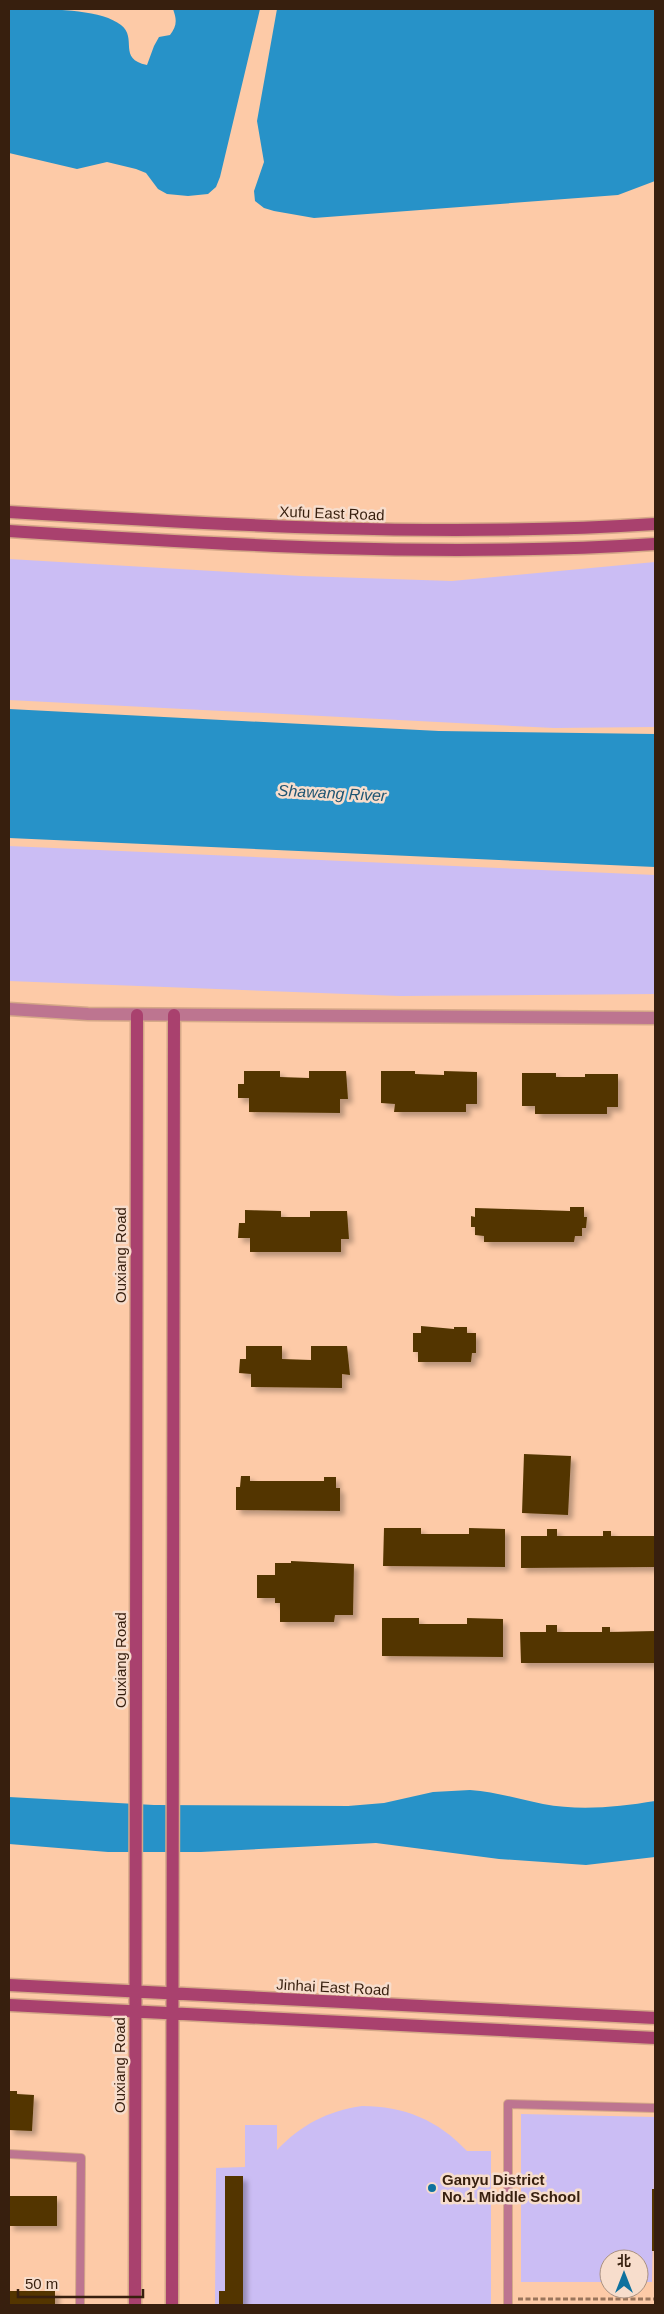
<svg xmlns="http://www.w3.org/2000/svg" width="664" height="2314" viewBox="0 0 664 2314" font-family="Helvetica,'Noto Sans SC',sans-serif">
  <defs>
    <filter id="shadow"><feDropShadow dx="4.5" dy="4.5" stdDeviation="2.5" flood-color="#0004"/></filter>
  </defs>
  <rect width="100%" height="100%" fill="#fdcaa7"/>
  <!-- green -->
  <path fill="#cbbdf4" d="M9,559L301,576L452,581L655,562V727L554,728L9,700Z
    M9,846L655,875V994L400,996L9,981Z
    M362,2106C404,2106 438,2120 467,2151H491V2305H215L216,2168L245,2167V2125H277V2150C301,2125 327,2111 362,2106Z
    M521,2114L655,2117L652,2282H639V2259H609V2282H521Z"/>
  <!-- water -->
  <path fill="#2792c8" d="M9,9C36,9 99,7 121,25C138,38 117,59 147,65L154,46L159,37L170,35C177,26 177,20 173,9H260L220,177L216,187L208,194L188,196L167,194L158,189L146,173L136,169L107,162L77,169L9,153Z
    M277,9H655V181L618,195L314,218L274,211L264,208L255,201L254,191L264,162L257,121Z
    M9,709L439,731L655,734V867L9,838Z
    M470,1790C496,1792 518,1799 543,1804C580,1811 618,1807 655,1801V1857L586,1865L499,1859L376,1843L201,1852H108L9,1844V1797L154,1805L348,1806L384,1803L433,1792Z"/>
  <!-- building -->
  <path fill="#533602" filter="url(#shadow)" d="M244,1071H280V1077L309,1078V1071H346L348,1099H340V1113L249,1112V1098H238V1084H244Z
    M381,1071H415V1074L444,1075V1071L477,1072V1104H466V1112H394L395,1104L381,1103Z
    M522,1073H556V1077H585V1074H618V1107H607V1114H535V1106H522Z
    M570,1207H584V1217H587L586,1228H582V1236H575L574,1242H484V1236L475,1235V1227H471V1216L475,1217V1208L570,1211Z
    M245,1210L281,1211V1217H310V1211H347L349,1239H341V1252H250V1238H238L239,1223H245Z
    M421,1326L454,1329V1327H467V1333H476V1353H472L471,1362H418V1352H413V1333H421Z
    M246,1346H282V1359L311,1360V1346H347L350,1375L342,1374V1388L251,1387V1374L239,1373L240,1359H246Z
    M524,1454L571,1456L568,1515L522,1513Z
    M241,1476H250V1481H324V1477H336V1488H340V1511L236,1510V1487H240Z
    M384,1528H421V1534H469V1528L505,1529V1567L383,1566Z
    M547,1529H557V1536H603V1531H611V1536H655V1567L521,1568V1536H547Z
    M291,1561L354,1564L353,1615H335L334,1622H280V1603H275V1598H257V1575H275V1563H291Z
    M382,1618H419V1624H467V1618L503,1619V1657L382,1656Z
    M546,1625H557V1632H602V1627H610V1632L655,1631V1663H521L520,1632H546Z
    M10,2091H17V2094L34,2095L32,2131L9,2130Z
    M225,2176H243V2305H219V2291H225Z
    M652,2189H655V2251H652Z
    M9,2196H57V2226H9Z
    M9,2291H55V2305H9Z"/>
  <g fill="none" stroke-linecap="round" stroke-linejoin="round">
    <defs>
      <path id="lane" d="M9,2154L81,2158L80,2305
        M508,2305V2104L655,2108"/>
      <path id="street" d="M9,1009L88,1014L655,1018"/>
      <path id="secondary" d="M9,512C224,525 439,538 655,524
        M9,531C224,545 439,558 655,544
        M9,1985L655,2018
        M9,2005L655,2038
        M135,2305L137,1015
        M172,2305L174,1015"/>
    </defs>
    <!-- lane casing -->
    <use href="#lane" stroke="#d5a888" stroke-width="10"/>
    <!-- street casing -->
    <use href="#street" stroke="#d5a888" stroke-width="15"/>
    <!-- secondary casing -->
    <use href="#secondary" stroke="#d5a888" stroke-width="15"/>
    <!-- path -->
    <path stroke="#9a755b" stroke-width="3" stroke-dasharray="5 2.5" stroke-linecap="butt" d="M518,2299H655"/>
    <!-- lane -->
    <use href="#lane" stroke="#bd7590" stroke-width="8"/>
    <!-- street -->
    <use href="#street" stroke="#bd7590" stroke-width="12"/>
    <!-- secondary -->
    <use href="#secondary" stroke="#a9416e" stroke-width="12"/>
  </g>
  <!-- markers -->
  <circle fill="#0e719e" stroke="#f7ddcc" stroke-width="2" cx="432" cy="2188" r="5"/>
  <g text-anchor="middle" dominant-baseline="central" stroke-width="5" stroke-linejoin="round" paint-order="stroke">
    <!-- street labels -->
    <g font-size="15" fill="#371f0e" stroke="#f7ddcc">
      <text transform="translate(332 513) rotate(2)">Xufu East Road</text>
      <text transform="translate(120 1255) rotate(-90)">Ouxiang Road</text>
      <text transform="translate(120 1660) rotate(-90)">Ouxiang Road</text>
      <text transform="translate(333 1987) rotate(3)">Jinhai East Road</text>
      <text transform="translate(119 2065) rotate(-90)">Ouxiang Road</text>
    </g>
    <!-- poi labels -->
    <g font-size="15" font-weight="bold" fill="#371f0e" stroke="#f7ddcc" text-anchor="start">
      <text x="442" y="2179">Ganyu District<tspan x="442" dy="17">No.1 Middle School</tspan></text>
    </g>
    <!-- water labels -->
    <g font-size="16" font-style="italic" fill="#215673" stroke="#f7ddcc">
      <text transform="translate(332 793) rotate(3)">Shawang River</text>
    </g>
  </g>
  <!-- border -->
  <rect width="664" height="2314" fill="none" stroke="#371f0e" stroke-width="20"/>
  <!-- north arrow -->
  <g transform="translate(624 2274)"><circle r="24" fill="#f7ddcc" stroke="#aa9180"/>
  <path d="M0-4L9 19L0 12L-9 19Z" fill="#0e719e"/>
  <text y="-8" font-size="14" font-weight="bold" text-anchor="middle" fill="#371f0e">北</text>
  </g>
  <!-- scale -->
  <path d="M18 2289v8h125v-8" fill="none" stroke="#371f0e" stroke-width="2.5"/>
  <text x="25" y="2289" font-size="15" fill="#371f0e" stroke="#f7ddcc" stroke-width="4" paint-order="stroke">50 m</text>
</svg>
